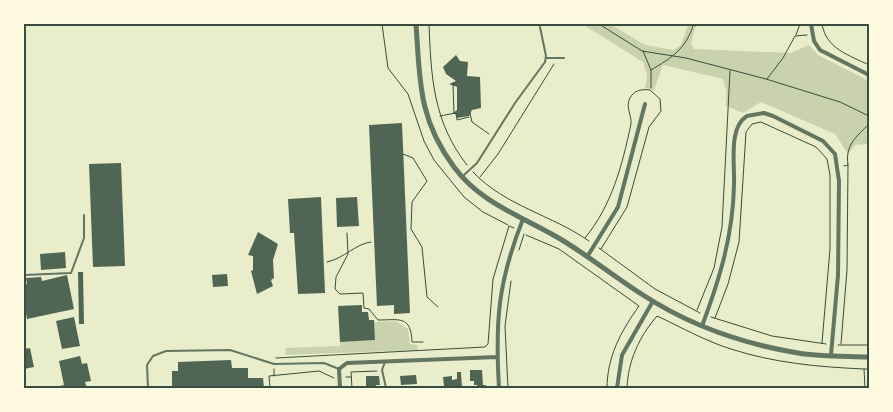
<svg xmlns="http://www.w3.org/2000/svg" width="893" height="412" viewBox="0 0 893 412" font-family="'Alegreya Sans',sans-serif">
  <rect width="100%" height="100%" fill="#e9edc9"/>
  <!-- green -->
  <path fill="#cad2ad" d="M582,24H610L645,45L673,50L681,45L688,25L695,28L691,44L694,49L791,53L809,45L818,55L869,81V144L855,145L848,154L835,134L761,102L743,113L726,106V90L723,79L663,65L654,90L645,88L647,75L643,62Z
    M395,321L408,329L410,344L417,345L418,350L285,355L286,348L340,346V342L375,340L374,322Z"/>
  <!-- building -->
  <path fill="#4f6655" d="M456,55L460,61L468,62L467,76L480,77L481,108L472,110L469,116L457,118V115L453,113L457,110V87L449,84L456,81L446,74L443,67Z
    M402,123L410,313L394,314V305L377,306L369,125Z
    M121,163L125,266L93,267L89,164Z
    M321,197L325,293L298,294L294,233H290L288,199Z
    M357,197L359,226L337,227L336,198Z
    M258,232L278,244L273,260L274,278L271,280L273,286L257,294L251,271L253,270V256L248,255Z
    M65,252L66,268L41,270L40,254Z
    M78,272H83L84,324H79Z
    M227,274L228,286L213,287L212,275Z
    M67,275L74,309L27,319L24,302V285L27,284L26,278L41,277L42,281Z
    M362,305V312H368L369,320H374L375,340L340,342L338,306Z
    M74,317L80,346L62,349L56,321Z
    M30,348L34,367L24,369V349Z
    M80,356L82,364L87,363L91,381L85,382L87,388H51L64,385L59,361Z
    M231,360L232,368H248V378H263L264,388H172V371H178V362Z
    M470,370H482L483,385H486V388H477V385H474V381H470Z
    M457,372H461L462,388L444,386L443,377L452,376V380L457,379Z
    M416,375L417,384L401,385L400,376Z
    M366,376H379L380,385H376V388H366Z"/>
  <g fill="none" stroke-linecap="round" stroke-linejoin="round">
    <!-- path -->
    <path stroke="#344e41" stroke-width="1" d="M382,24L388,68L408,94L424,141L434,160L464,197L483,212L508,225
      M429,24C431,76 433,122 467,165
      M599,24L642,51L686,58L766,79L840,102L869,116
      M687,24L695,26L705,24
      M822,24C826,49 849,55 869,65
      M796,35L800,24
      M643,51L651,70V88
      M651,70C671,58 685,50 693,26
      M767,79L783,58L795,36L807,35
      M454,113L453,84H456
      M470,113L472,122L489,134
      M440,116L456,113L457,120L469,117
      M403,154L413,158L427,181L412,202L411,229L422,247L427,297L438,307
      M844,166L848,165C845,145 856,137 869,124
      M473,172C505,206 552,215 589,241
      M480,177L498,154L554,64
      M347,233L348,254L336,277L335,289L340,294L363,293L364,308L369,309L378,320C399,320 411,315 412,342H423
      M526,235L559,249L639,306C621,331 607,357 607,388
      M585,238C612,205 622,166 631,124C632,115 625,107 630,98C634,90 642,89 650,90L660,99L661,111L649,127L627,207L601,249
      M599,248L655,289L700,313
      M519,250L524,234
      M327,262C345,258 355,244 371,242
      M697,310L714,268L722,227L730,71
      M711,317L772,336L826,344
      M715,318L728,284L739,242L746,132L752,124L761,122L816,147L827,159L830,175V249L822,343
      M841,344L847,270L848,165
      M838,345H869
      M276,358L485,347L488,344L493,279L509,226L514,228
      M274,376V369
      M346,377H351
      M270,388L269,376L319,371L334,378
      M352,388L351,372L377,371
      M508,388L505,326L511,281
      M627,388C628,361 639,337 657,316C681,327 705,341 731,349C774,363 819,367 864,369
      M865,388L864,369H869"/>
    <!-- service -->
    <path stroke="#617663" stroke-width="2" d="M546,58H564
      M464,175L477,163L515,103L545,62L546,56L540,27
      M24,275L71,273L84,238V215
      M385,362L382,370L386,388
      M148,388L147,365L153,356L166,351L230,350L274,364L324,363L339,369"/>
    <!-- minor -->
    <path stroke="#617663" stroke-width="4" d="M811,24L814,41L820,50L869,75
      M587,257L618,207L645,104
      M702,326C720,278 733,235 734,185C735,165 728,127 747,116L764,113L773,116L823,141L835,154L839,181L838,275L831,355
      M340,388L339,369L347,363L497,357
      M499,388C495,321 498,282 523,219
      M617,388L622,355L653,301"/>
    <!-- tertiary -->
    <path stroke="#617663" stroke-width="5" d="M416,24C420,80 418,119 454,167C481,204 524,217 562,240C590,257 616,278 643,295C689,325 744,344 798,353C821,357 846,356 869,357"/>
  </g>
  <!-- border -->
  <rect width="893" height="412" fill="none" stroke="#fefae0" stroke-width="50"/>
  <rect x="25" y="25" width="843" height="362" fill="none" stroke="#344e41" stroke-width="2"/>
</svg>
